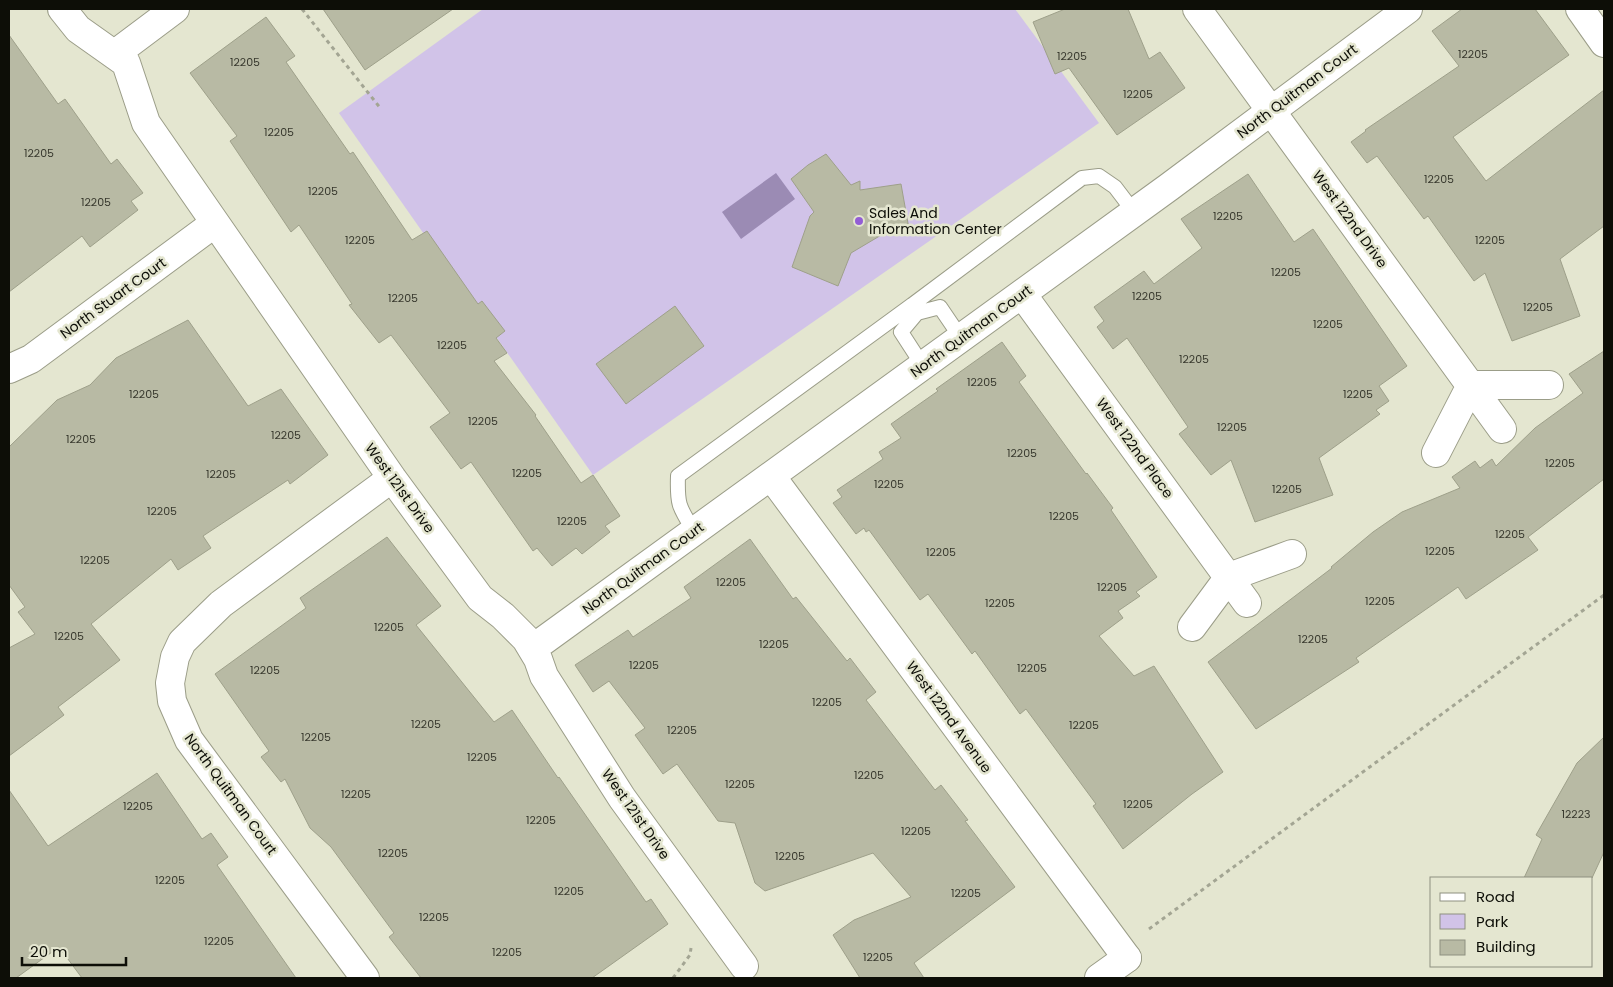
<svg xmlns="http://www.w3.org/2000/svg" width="1613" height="987" viewBox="0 0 1613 987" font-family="Poppins,sans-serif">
  <rect width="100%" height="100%" fill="#e4e6d0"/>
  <!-- green -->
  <path fill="#d1c3e8" d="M483,9H1015L1099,123L593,475L339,113Z"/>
  <!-- water -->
  <path fill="#9b8bb4" d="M776,173L795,199L741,239L722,212Z"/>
  <!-- building -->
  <path fill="#b8baa4" stroke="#9ea08a" d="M323,9H453L365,70Z
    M1065,9H1128L1149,59L1160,52L1185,88L1117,135L1069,68L1055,74L1033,22Z
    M1462,9H1535L1569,55L1453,137L1486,181L1604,90V226L1560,259L1580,316L1512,341L1485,273L1474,281L1428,216L1424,219L1377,156L1367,163L1351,142L1366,131L1365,130L1459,66L1432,31Z
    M266,17L295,56L286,62L350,154L353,152L412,240L427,231L478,304L482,301L505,331L496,338L507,353L494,361L536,415L535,416L581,483L593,475L620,516L605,526L610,532L582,554L576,548L552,566L537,548L533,551L471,462L461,469L430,427L450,413L391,335L379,343L349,305L352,304L299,225L291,232L230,141L237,136L190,73Z
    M9,35L58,104L65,99L111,164L117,159L143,193L131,201L138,210L90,247L82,236L9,292Z
    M826,154L851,185L860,181V190L901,184L909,229L883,234L851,253L838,286L792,267L810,216L814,212L791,179L808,165Z
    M1248,174L1294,242L1313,229L1407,366L1379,386L1389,401L1376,410L1380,414L1319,458L1333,495L1255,522L1231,460L1211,475L1179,434L1188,427L1127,338L1113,349L1097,327L1104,321L1094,307L1144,271L1154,284L1202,248L1181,219Z
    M675,306L704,346L626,404L596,364Z
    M188,320L248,406L281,389L328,455L290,484L288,480L203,536L211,548L178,570L171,559L91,624L120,660L58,707L64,715L9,756V648L35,634L18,612L25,607L9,585V447L57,400L90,385L116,358Z
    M1002,342L1026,376L1019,382L1086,474L1087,473L1113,508L1111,510L1157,577L1136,592L1140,596L1118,611L1123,618L1099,636L1134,676L1154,666L1223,772L1192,794L1123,849L1093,806L1096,804L1026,709L1020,714L975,651L972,654L928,594L920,600L869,530L866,532L864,528L856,534L833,503L842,497L837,490L883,459L879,452L901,438L891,424L938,391L936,389Z
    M1604,351V479L1528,537L1538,550L1466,599L1458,587L1356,658L1359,662L1256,729L1208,662L1332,568L1331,567L1373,532L1402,512L1460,488L1452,477L1475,461L1480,468L1492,459L1496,466L1535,428L1583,393L1569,374Z
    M387,537L441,606L416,625L494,722L512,710L558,778L559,777L646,902L651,899L668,924L592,978H421L389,937L394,933L331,847L310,828L285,779L281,782L261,757L269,751L215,674L306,608L300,598Z
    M750,539L793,599L796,597L847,661L850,658L876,692L866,700L935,790L941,785L968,820L965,821L1015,887L914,963L924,978H860L833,935L854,920L911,897L873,853L765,891L755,883L735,823L718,821L677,764L663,774L635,735L645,728L609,681L593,692L575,665L628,630L633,637L691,598L684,587Z
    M1604,737V852L1592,878H1524L1542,839L1536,835L1577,763Z
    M157,773L202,839L211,833L228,857L217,865L296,978H82L59,947L16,978H9V790L48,846Z"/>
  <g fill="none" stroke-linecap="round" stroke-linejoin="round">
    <defs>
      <path id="lane" d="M912,305L1082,178L1099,176L1115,187L1134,212
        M923,366L901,332L917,313L940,307L961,338
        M694,531C679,507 677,505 678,476L912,305L917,313"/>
      <path id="street" d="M62,9L78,29L126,63L146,123L392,478L480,598L503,616L526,639L538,659L544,676L622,798L744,966
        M1197,9L1502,429
        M1580,9L1604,43
        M115,54L175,9
        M1022,294L1247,603
        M9,369L31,359L215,223
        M1436,453L1471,385H1549
        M771,476L1127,958
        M1192,627L1229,577L1292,554
        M532,649L1169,187L1408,9
        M365,978L189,740L172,701L170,683L175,657L182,642L221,604L392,478"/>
      <path id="secondary" d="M1099,978L1127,958"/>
    </defs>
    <!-- lane casing -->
    <use href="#lane" stroke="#9b9d88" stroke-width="16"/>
    <!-- street casing -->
    <use href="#street" stroke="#9b9d88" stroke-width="30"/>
    <!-- secondary casing -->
    <use href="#secondary" stroke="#9b9d88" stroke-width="30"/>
    <!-- path -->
    <path stroke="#a3a593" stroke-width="3" stroke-dasharray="4 4" stroke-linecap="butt" d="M302,9L381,109
      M1149,929L1604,595
      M673,978L690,955L691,948"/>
    <!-- lane -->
    <use href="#lane" stroke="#fff" stroke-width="14"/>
    <!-- street -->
    <use href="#street" stroke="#fff" stroke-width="28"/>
    <!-- secondary -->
    <use href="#secondary" stroke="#fff" stroke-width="28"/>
  </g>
  <!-- markers -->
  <circle fill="#935dd5" stroke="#e4e6d0" stroke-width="2" cx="859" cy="221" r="5"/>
  <g text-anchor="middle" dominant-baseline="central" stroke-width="5" stroke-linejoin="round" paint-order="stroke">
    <!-- number labels -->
    <g font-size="11" fill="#38392e">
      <text x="1473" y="54">12205</text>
      <text x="1072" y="56">12205</text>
      <text x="245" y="62">12205</text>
      <text x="1138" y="94">12205</text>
      <text x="279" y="132">12205</text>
      <text x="39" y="153">12205</text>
      <text x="1439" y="179">12205</text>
      <text x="323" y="191">12205</text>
      <text x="96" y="202">12205</text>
      <text x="1228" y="216">12205</text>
      <text x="360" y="240">12205</text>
      <text x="1490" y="240">12205</text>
      <text x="1286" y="272">12205</text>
      <text x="1147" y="296">12205</text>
      <text x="403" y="298">12205</text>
      <text x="1538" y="307">12205</text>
      <text x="1328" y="324">12205</text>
      <text x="452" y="345">12205</text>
      <text x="1194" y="359">12205</text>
      <text x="982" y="382">12205</text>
      <text x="144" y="394">12205</text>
      <text x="1358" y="394">12205</text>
      <text x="483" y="421">12205</text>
      <text x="1232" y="427">12205</text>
      <text x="286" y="435">12205</text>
      <text x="81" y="439">12205</text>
      <text x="1022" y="453">12205</text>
      <text x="1560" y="463">12205</text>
      <text x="527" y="473">12205</text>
      <text x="221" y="474">12205</text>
      <text x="889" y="484">12205</text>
      <text x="1287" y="489">12205</text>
      <text x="162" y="511">12205</text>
      <text x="1064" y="516">12205</text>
      <text x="572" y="521">12205</text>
      <text x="1510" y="534">12205</text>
      <text x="1440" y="551">12205</text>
      <text x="941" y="552">12205</text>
      <text x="95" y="560">12205</text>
      <text x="731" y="582">12205</text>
      <text x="1112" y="587">12205</text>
      <text x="1380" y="601">12205</text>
      <text x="1000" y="603">12205</text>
      <text x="389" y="627">12205</text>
      <text x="69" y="636">12205</text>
      <text x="1313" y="639">12205</text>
      <text x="774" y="644">12205</text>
      <text x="644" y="665">12205</text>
      <text x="1032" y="668">12205</text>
      <text x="265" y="670">12205</text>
      <text x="827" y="702">12205</text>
      <text x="426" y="724">12205</text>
      <text x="1084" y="725">12205</text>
      <text x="682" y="730">12205</text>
      <text x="316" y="737">12205</text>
      <text x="482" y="757">12205</text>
      <text x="869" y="775">12205</text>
      <text x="740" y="784">12205</text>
      <text x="356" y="794">12205</text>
      <text x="1138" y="804">12205</text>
      <text x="138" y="806">12205</text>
      <text x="1576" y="814">12223</text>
      <text x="541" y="820">12205</text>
      <text x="916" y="831">12205</text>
      <text x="393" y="853">12205</text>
      <text x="790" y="856">12205</text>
      <text x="170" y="880">12205</text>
      <text x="569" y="891">12205</text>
      <text x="966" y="893">12205</text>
      <text x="434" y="917">12205</text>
      <text x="219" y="941">12205</text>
      <text x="507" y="952">12205</text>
      <text x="878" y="957">12205</text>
    </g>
    <!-- street labels -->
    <g font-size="14" fill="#0d0e07" stroke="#e4e6d0">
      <text transform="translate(1297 91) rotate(-37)">North Quitman Court</text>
      <text transform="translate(1350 219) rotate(54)">West 122nd Drive</text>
      <text transform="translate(113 298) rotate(-36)">North Stuart Court</text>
      <text transform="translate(971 331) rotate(-36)">North Quitman Court</text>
      <text transform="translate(1135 448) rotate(54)">West 122nd Place</text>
      <text transform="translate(400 488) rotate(54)">West 121st Drive</text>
      <text transform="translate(643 568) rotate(-36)">North Quitman Court</text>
      <text transform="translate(949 717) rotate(54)">West 122nd Avenue</text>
      <text transform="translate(231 794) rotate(54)">North Quitman Court</text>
      <text transform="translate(636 814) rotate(55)">West 121st Drive</text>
    </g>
    <!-- poi labels -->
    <g font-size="14" fill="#0d0e07" stroke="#e4e6d0" text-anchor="start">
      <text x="869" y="213">Sales And<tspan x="869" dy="16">Information Center</tspan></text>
    </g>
  </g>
  <!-- border -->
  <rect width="1613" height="987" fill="none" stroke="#0d0e07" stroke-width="20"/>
  <!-- legend -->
  <rect x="1430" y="877" width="162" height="90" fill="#e4e6d0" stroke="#8e9080"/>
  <rect x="1440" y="893" width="25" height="8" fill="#ffffff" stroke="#8e9080"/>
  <text x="1476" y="902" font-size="15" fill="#0d0e07">Road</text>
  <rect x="1440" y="914" width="25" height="15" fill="#d1c3e8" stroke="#8e9080"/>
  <text x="1476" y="927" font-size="15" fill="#0d0e07">Park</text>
  <rect x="1440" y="940" width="25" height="15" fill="#b8baa4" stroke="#8e9080"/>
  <text x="1476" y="952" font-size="15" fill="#0d0e07">Building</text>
  <!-- scale -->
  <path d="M22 957v8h104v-8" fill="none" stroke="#0d0e07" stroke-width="2.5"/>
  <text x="30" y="957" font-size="15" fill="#0d0e07" stroke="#e4e6d0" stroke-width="4" paint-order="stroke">20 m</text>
</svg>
